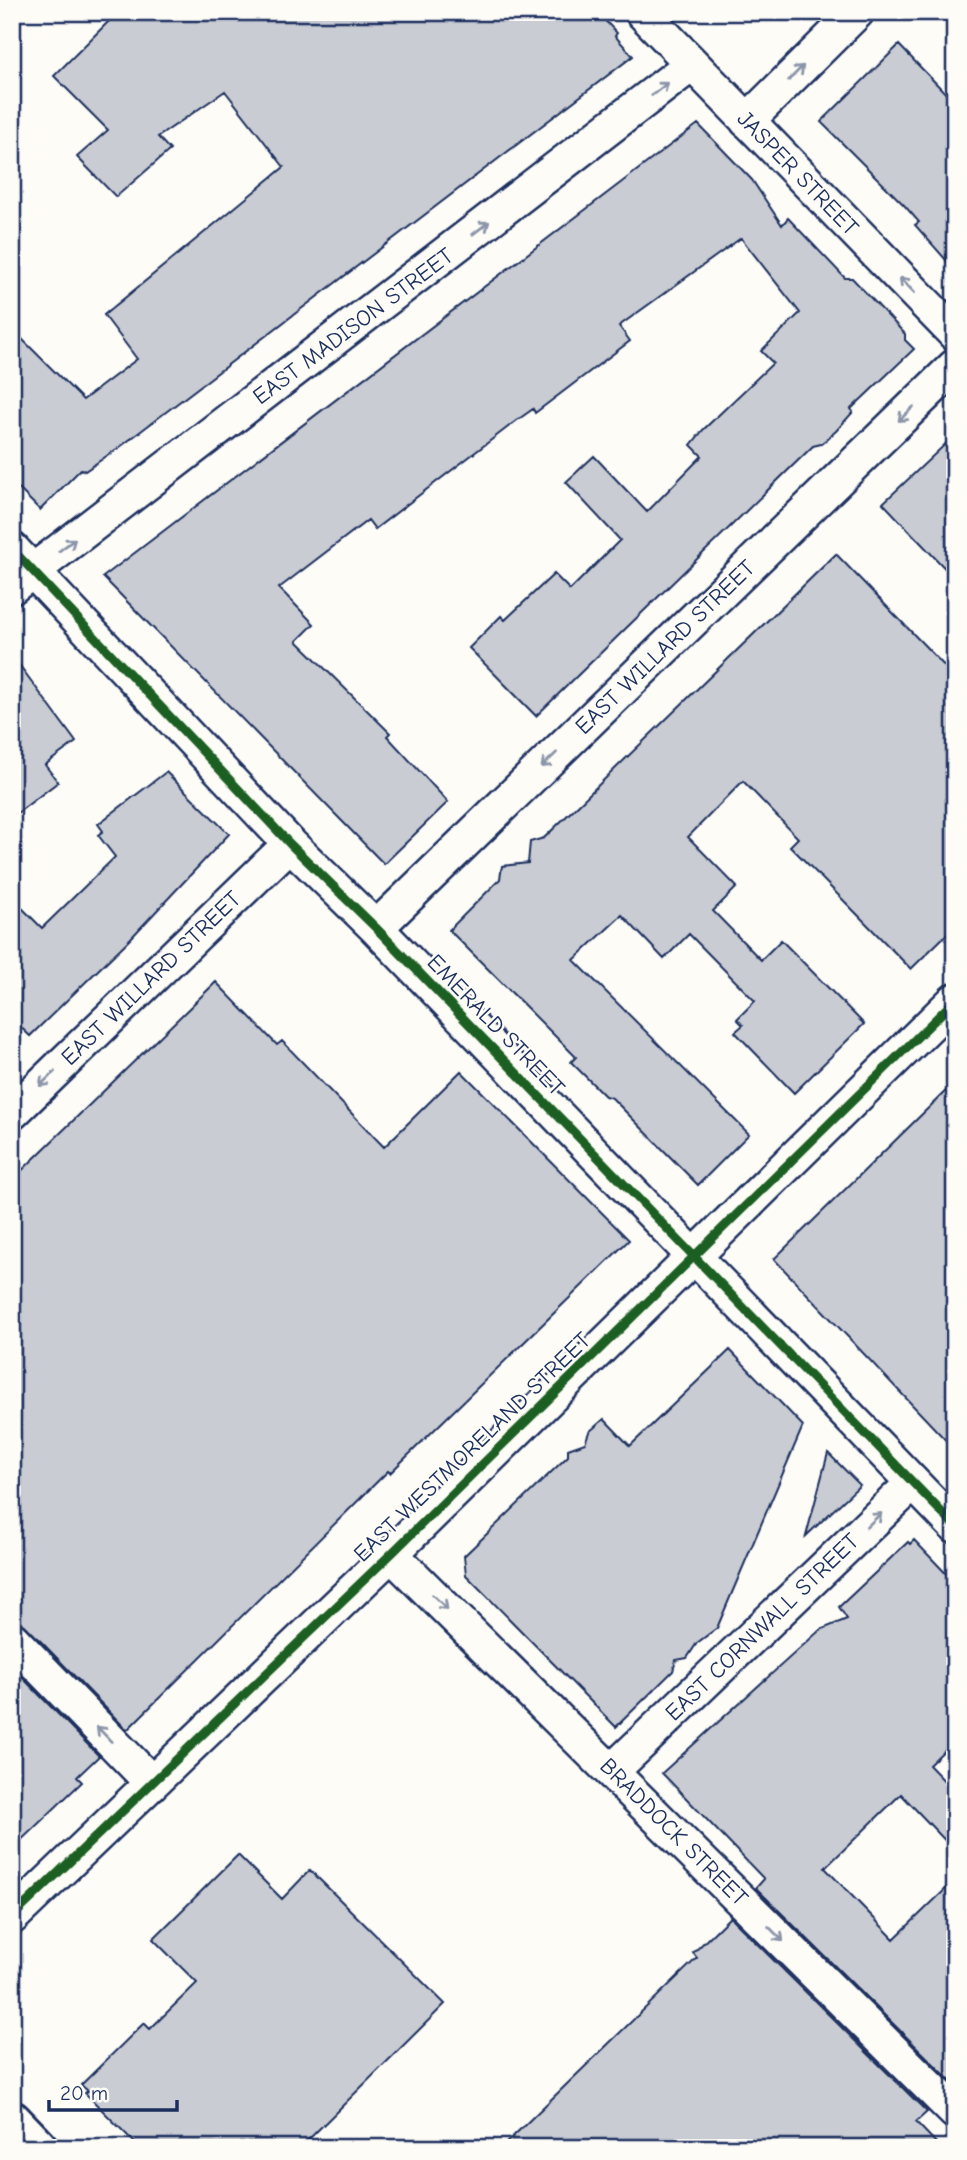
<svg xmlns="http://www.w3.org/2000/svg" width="967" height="2160" viewBox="0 0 967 2160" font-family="'Comic Neue',sans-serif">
  <rect width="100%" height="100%" fill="#fdfcf7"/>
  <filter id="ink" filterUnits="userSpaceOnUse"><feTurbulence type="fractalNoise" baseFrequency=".0143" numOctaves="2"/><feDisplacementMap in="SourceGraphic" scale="14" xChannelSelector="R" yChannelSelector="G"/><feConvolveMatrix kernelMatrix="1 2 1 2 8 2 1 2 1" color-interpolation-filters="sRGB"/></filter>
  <g filter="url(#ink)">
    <!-- building -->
    <path fill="#c9ccd3" stroke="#1b2f5e" stroke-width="2" d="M118,12H597L617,33L615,36L633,56L124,444L85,471L81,469L40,510L12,482V329L83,400L137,359L104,315L284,167L225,91L158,137L170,150L116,197L77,157L108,130L54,76Z
      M899,45L955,103V270L915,225L919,222L904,205L821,122Z
      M698,124L752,180L782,225L788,218L845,278H852L905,334V340L914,349L851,409L853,412L836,431L821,444L813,446L536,716L469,648L501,616L505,620L554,574L570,590L620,540L566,482L594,456L647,512L702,456L691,445L703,430L773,363L761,351L800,313L741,238L619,326L630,341L535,413L533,409L516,421L375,529L368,520L279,588L314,624L297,641L390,733L387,736L448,802L384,864L103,577Z
      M955,435V579L883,503Z
      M836,554L955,677V926L911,969L790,846L798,838L743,781L688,837L737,887L713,911L761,960L781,940L864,1024L794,1093L735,1032L743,1025L737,1019L755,1001L689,934L664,959L622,915L574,960L749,1134L698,1185L612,1098L605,1096L571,1062L576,1057L449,930L500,879L502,866L528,863L530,842L544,838Z
      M12,655L76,742L45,765L58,782L12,817Z
      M166,772L229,834L130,939L30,1036L12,1019V898L42,928L115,857L98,835L103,831L98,824Z
      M216,982L277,1045L282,1041L384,1147L461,1071L629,1240L390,1473L388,1471L127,1730L26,1626L12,1620V1180Z
      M955,1082V1450L774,1259Z
      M730,1350L803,1426L717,1628L697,1643L687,1658L676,1660L673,1671L616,1727L466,1575L464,1556L568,1456V1449L585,1443L589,1432L604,1419L630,1446Z
      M828,1453L860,1485L806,1536Z
      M914,1540L955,1583V1740L929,1765L955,1792V1851L901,1794L825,1868L894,1939L955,1880V2085L756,1888L764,1879L662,1773L820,1630L847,1619L839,1607L908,1542L910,1544Z
      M12,1667L99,1756L77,1777L82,1782L12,1849Z
      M238,1855L282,1899L310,1870L445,2004L300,2148H140L85,2093L88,2091L81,2085L144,2023L150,2029L197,1983L153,1939Z
      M730,1917L927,2112L916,2122L941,2148H501L697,1958L693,1953Z"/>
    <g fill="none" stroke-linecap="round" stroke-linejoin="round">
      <defs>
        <path id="minor" d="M642,12L955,334
          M747,121L857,12
          M12,549L290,844L376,928L955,1526
          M12,587L692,64
          M376,928L955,366
          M12,1113L290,844
          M391,1554L955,2112
          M12,1639L151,1782
          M612,1771L912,1484
          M12,1917L391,1554L955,1000"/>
        <path id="secondary" d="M12,2121L38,2148"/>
      </defs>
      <!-- minor casing -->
      <use href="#minor" stroke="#1b2f5e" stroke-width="38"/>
      <!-- secondary casing -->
      <use href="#secondary" stroke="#1b2f5e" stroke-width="44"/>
      <!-- minor -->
      <use href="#minor" stroke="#fdfcf7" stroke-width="33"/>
      <!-- secondary -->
      <use href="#secondary" stroke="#fdfcf7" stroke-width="38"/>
      <defs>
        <path id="cycleway" d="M12,549L290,844L376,928L955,1526
          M12,1917L391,1554L955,1000"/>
      </defs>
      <!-- cycleway casing -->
      <use href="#cycleway" stroke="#fdfcf7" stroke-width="13"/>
      <!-- cycleway -->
      <use href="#cycleway" stroke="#1b5e20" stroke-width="9"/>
    </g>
    <!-- one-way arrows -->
    <defs><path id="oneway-shaft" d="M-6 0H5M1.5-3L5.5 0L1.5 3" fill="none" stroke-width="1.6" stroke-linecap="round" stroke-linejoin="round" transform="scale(1.75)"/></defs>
    <g stroke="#8c96aa">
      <use href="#oneway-shaft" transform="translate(796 73) rotate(-45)"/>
      <use href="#oneway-shaft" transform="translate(660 89) rotate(-38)"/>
      <use href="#oneway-shaft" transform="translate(481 228) rotate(-37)"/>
      <use href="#oneway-shaft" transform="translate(907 285) rotate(-134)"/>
      <use href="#oneway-shaft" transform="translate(906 414) rotate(136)"/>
      <use href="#oneway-shaft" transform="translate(67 545) rotate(-37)"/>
      <use href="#oneway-shaft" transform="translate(549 760) rotate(136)"/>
      <use href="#oneway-shaft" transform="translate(47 1079) rotate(136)"/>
      <use href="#oneway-shaft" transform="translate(874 1520) rotate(-44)"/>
      <use href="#oneway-shaft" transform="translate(440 1602) rotate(44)"/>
      <use href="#oneway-shaft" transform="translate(104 1734) rotate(-134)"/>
      <use href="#oneway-shaft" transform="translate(776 1934) rotate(45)"/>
    </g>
  </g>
  <g text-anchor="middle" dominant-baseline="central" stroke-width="5" stroke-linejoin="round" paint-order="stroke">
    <!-- street labels -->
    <g font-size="23" fill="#1b2f5e" stroke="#fdfcf7">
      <text transform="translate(798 173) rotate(46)">JASPER STREET</text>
      <text transform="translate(353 326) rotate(-37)">EAST MADISON STREET</text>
      <text transform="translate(665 647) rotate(-44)">EAST WILLARD STREET</text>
      <text transform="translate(151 978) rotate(-44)">EAST WILLARD STREET</text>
      <text transform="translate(496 1025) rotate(46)">EMERALD STREET</text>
      <text transform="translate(472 1447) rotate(-44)">EAST WESTMORELAND STREET</text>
      <text transform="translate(762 1627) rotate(-44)">EAST CORNWALL STREET</text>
      <text transform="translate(674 1832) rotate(45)">BRADDOCK STREET</text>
    </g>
  </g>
  <!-- margin -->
  <rect width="967" height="2160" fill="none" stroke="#fdfcf7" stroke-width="42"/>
  <rect x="21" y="21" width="925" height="2118" fill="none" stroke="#1b2f5e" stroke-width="2.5" filter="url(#ink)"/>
  <!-- scale -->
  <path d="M49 2100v10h128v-10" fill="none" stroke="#1b2f5e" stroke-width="3.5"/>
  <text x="60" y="2100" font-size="21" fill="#1b2f5e" stroke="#fdfcf7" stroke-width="5" paint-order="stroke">20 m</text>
</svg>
